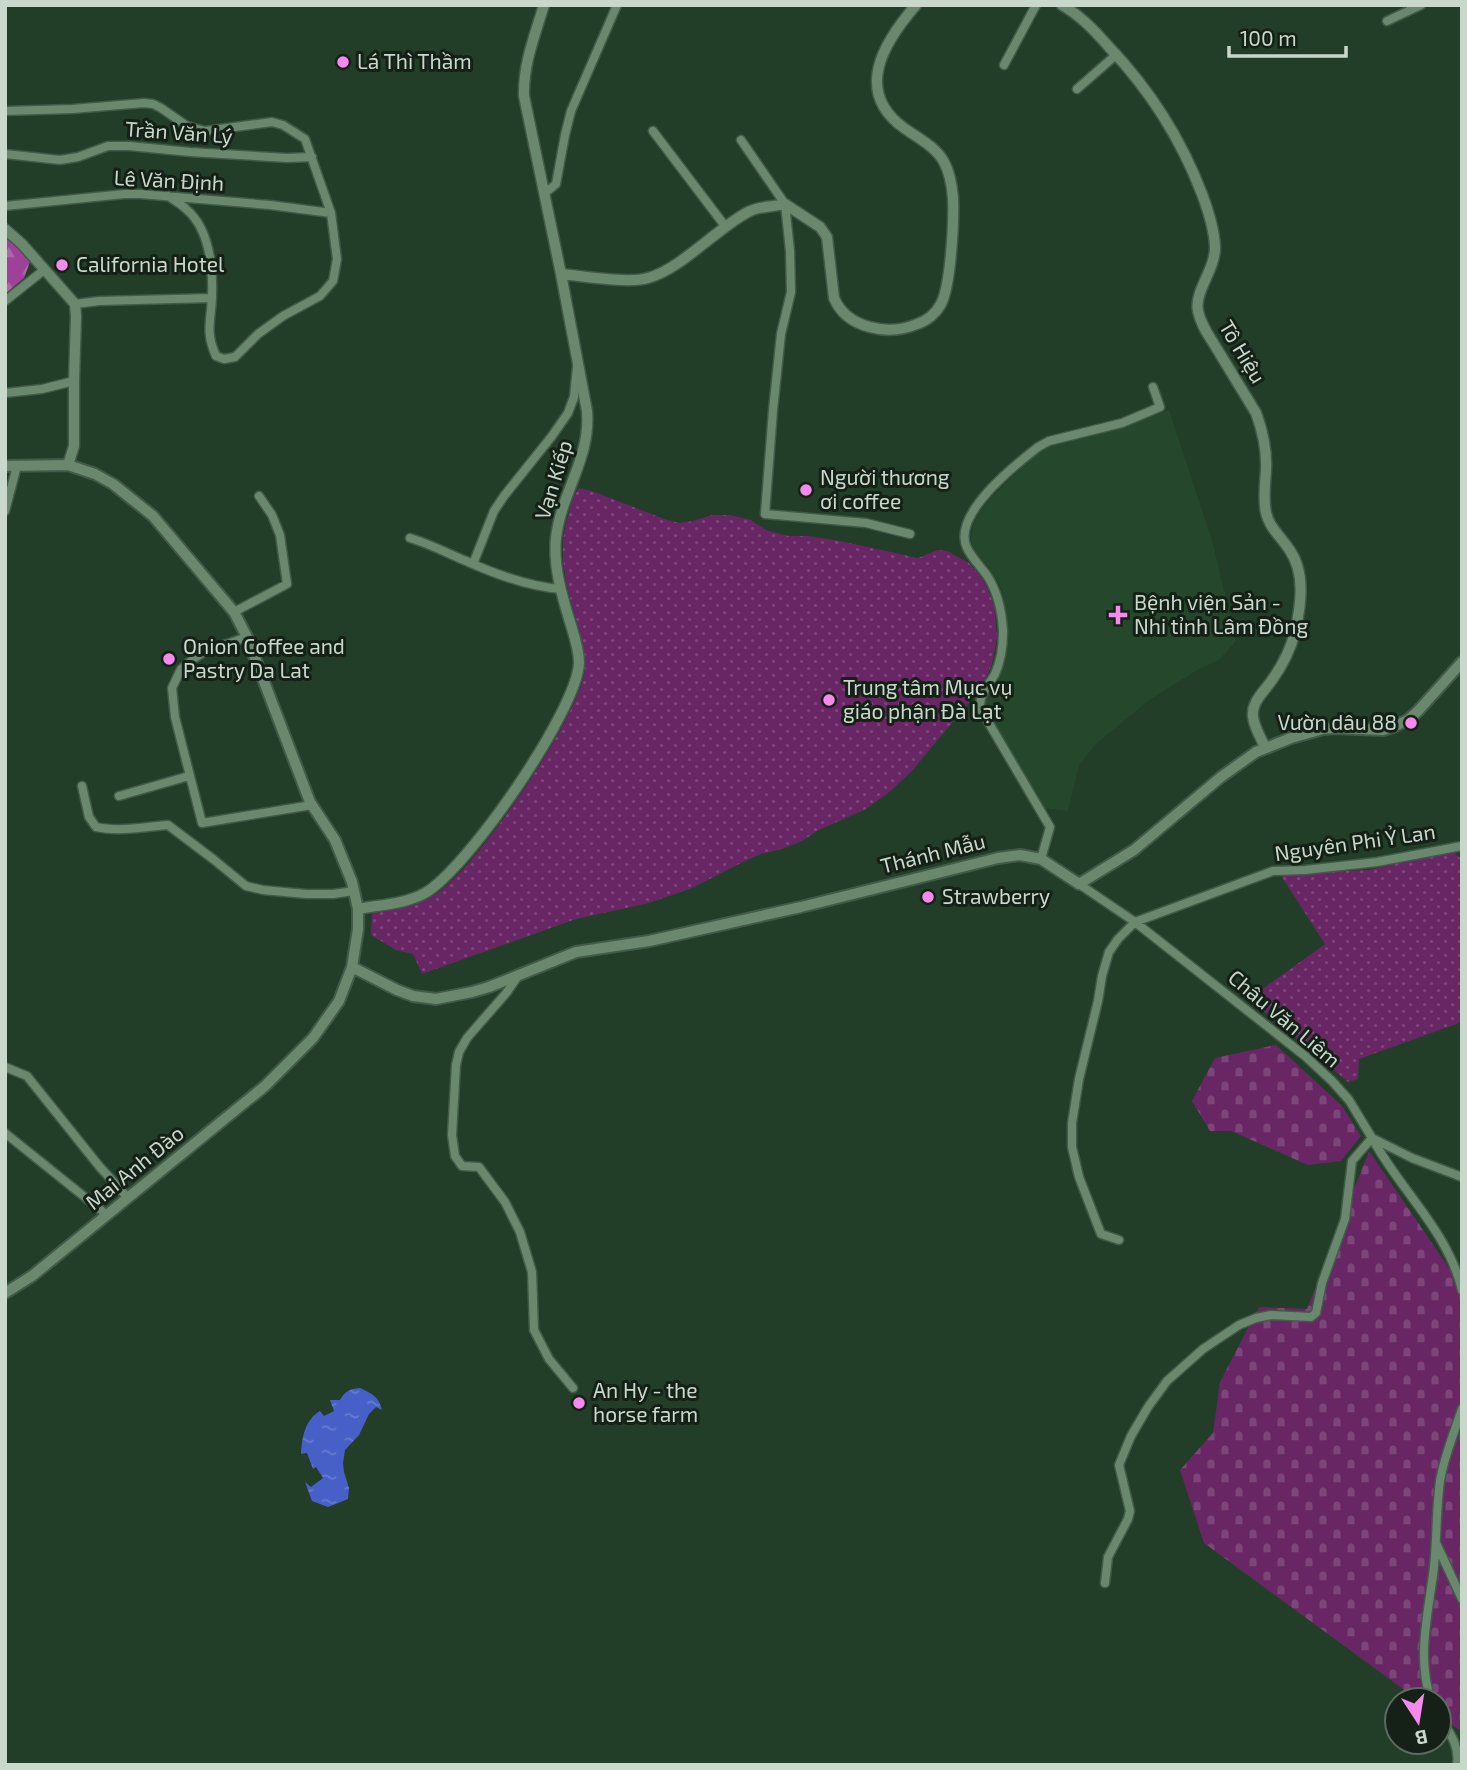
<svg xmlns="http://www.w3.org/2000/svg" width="1467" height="1770" viewBox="0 0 1467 1770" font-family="'Exo 2',sans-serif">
<defs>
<pattern id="grass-dots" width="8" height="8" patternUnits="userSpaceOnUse" patternTransform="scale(1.75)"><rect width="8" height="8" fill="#692665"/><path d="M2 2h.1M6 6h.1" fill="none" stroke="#7d457a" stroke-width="1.8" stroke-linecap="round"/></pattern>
<pattern id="forest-firs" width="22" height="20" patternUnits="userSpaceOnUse" patternTransform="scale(1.75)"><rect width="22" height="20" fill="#9e4199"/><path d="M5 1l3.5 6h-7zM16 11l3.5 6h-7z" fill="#ae65aa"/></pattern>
<pattern id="cemetery-stones" width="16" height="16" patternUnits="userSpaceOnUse" patternTransform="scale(1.75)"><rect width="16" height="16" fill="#692665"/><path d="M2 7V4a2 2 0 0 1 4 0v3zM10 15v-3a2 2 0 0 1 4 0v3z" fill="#7d457a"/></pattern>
<pattern id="water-ripples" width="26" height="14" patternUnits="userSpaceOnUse" patternTransform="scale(1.75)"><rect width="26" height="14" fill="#4760c8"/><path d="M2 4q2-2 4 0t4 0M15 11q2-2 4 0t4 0" fill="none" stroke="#687dd0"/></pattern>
</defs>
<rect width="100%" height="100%" fill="#223e28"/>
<path fill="#25482d" d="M1169 410 1213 544 1236 641 1219 660 1199 669 1149 700 1096 744 1079 765 1068 811 1045 808 985 707 986 698 1002 671 1006 656 1007 623 1003 594 999 583 987 565 974 550 971 541 974 523 980 512 992 497 1038 452 1050 445 1115 430Z"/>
<path fill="url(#grass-dots)" d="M579 488 592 491 667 520 680 523 693 521 712 515H730L751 520 766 530 788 536H808L840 541 918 558 938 550 947 551 969 563 981 577 986 585 994 605 996 625 997 638 992 664 986 678 976 694 911 772 888 793 866 809 819 830 802 841 782 849 761 854 745 861 692 888 649 903 576 919 422 974 413 954 396 950 371 935 372 912C393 909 415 907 433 896 474 873 581 715 585 669 586 653 581 637 577 622 566 586 556 549 569 513 571 504 573 495 579 488Z
M1454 852 1462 860V1022L1359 1059 1358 1079 1348 1082 1249 999 1325 944 1280 874 1369 870 1423 857Z"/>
<path fill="url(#forest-firs)" d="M5 234 28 257 30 262 24 278 5 294Z"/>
<path fill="url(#cemetery-stones)" d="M1276 1045 1342 1106 1361 1136 1341 1161 1308 1165 1231 1131H1210L1192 1101 1215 1058Z
M1369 1151 1462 1287V1732L1439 1716V1700H1418L1204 1543 1180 1470 1213 1433 1220 1382 1259 1307 1307 1309Z"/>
<path fill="url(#water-ripples)" d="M360 1388C373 1394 379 1397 382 1410L376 1407 369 1414 359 1435 345 1450 343 1463 344 1472 349 1488 348 1499 328 1507 312 1501 305 1482 311 1487 323 1478 316 1467 313 1469 307 1453 301 1454C302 1437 305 1420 320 1411L324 1416 334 1411 330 1400H340C345 1391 350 1389 360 1388Z"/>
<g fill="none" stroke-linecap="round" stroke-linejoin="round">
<defs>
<path id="minor" d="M1387 21 1421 5
M1004 65 1036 5
M1077 89 1117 54
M5 111 72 109 144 103 153 104 161 108 187 126 205 131 272 122 283 125 305 139 331 213 337 259 333 281 320 296 283 316 258 334 235 357 224 359 216 356C205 332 211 321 212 297 213 267 210 229 186 209 181 204 174 200 168 196
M653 131 725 226
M741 140 785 204 790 251 791 292 781 334 773 410 765 514 866 523 910 534
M5 154 60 160 78 157 108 146H129L190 152 287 158 312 157
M545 193 556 184 565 135 571 111 617 5
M5 206 125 194H140L270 205 331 213
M5 301 44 270
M75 304 99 301 212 298
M5 393 42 389 74 381
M5 511 17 466
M410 538C430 544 447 553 466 561 495 574 529 587 561 589
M473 564 494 511 504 496 552 436 568 413 574 397 577 367
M234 612 287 584 280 535 272 515 259 496
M247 637 204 652 196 657 181 669 172 688 175 717 202 823 312 805
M82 786 89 817 96 827C119 832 145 827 168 825L213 859 246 886 263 890 306 894H333L354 891
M119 796 189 776
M1041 859 1050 827 980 708C979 694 989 685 995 674 1001 661 1003 645 1003 631 1002 612 997 590 986 574 980 566 972 558 967 548 951 515 1015 465 1038 447L1049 441 1122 423 1160 407 1153 387
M1079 884 1135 922 1305 1056 1332 1081 1349 1100 1372 1138 1412 1158 1462 1177
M518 976 507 992 467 1038 459 1052 456 1065 452 1135 455 1156 462 1166 479 1167 505 1202 520 1232 532 1272 534 1330 549 1359 573 1388
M5 1067 27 1076 99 1166 128 1198
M5 1133 107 1215
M1119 1240 1101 1234 1079 1177 1072 1147V1123L1079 1079 1098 1001 1102 976 1109 952 1118 939 1135 922 1273 871 1305 870 1377 862 1462 846
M1437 1545 1462 1599
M1105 1583 1108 1557 1128 1519 1130 1511 1119 1465 1131 1436 1148 1407 1167 1381 1203 1349 1239 1325 1256 1318 1271 1315 1311 1317 1316 1313 1322 1283 1345 1219 1352 1161 1372 1138C1400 1190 1448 1231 1462 1290
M1431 1700C1416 1657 1429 1610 1434 1567 1437 1539 1436 1510 1440 1481 1444 1457 1454 1433 1462 1409
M1439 1716C1449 1732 1460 1745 1457 1765"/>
<path id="tertiary" d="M1062 5C1081 16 1095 31 1109 47 1150 90 1181 139 1202 194 1208 210 1214 229 1215 246 1216 269 1194 291 1198 311 1201 326 1210 337 1217 349 1230 370 1243 392 1256 413 1263 432 1267 450 1266 470 1265 485 1263 499 1266 513 1269 527 1281 537 1289 549 1306 573 1301 605 1295 632 1291 648 1282 666 1272 680 1264 692 1251 702 1253 717 1254 727 1261 738 1265 747
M5 229 22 244 75 304 76 316 74 381V446L68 465
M561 274C583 276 629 284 648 278 681 269 716 229 748 212 759 206 773 207 785 204L820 227 827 237 834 298C847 329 889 336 917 324 927 321 936 313 941 304 951 285 954 220 953 198 952 186 950 173 944 162 936 147 918 138 904 128 853 91 884 42 916 5
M358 909C379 905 406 904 425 893 467 869 577 711 579 663 579 649 574 635 570 622 562 596 553 566 556 538 561 493 591 458 587 411L561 274 524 96C523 64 535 35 544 5"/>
<path id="secondary" d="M5 466 68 465 95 474 113 484 153 516 234 612 247 637 310 802 335 840 352 882 358 909V929L352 967 339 1001 313 1038 265 1086 32 1276 5 1293
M352 967 397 990 413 996 436 999 472 992 489 987 576 952 649 941 801 907 998 858 1020 855 1041 859 1079 884 1134 850 1221 777 1256 752 1291 738 1323 729 1335 728 1383 730 1393 727 1408 720 1418 711 1462 662"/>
</defs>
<use href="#minor" stroke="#425a48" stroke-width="11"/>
<use href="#tertiary" stroke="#425a48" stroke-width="13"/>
<use href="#secondary" stroke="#425a48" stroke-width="14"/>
<use href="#minor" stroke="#69886e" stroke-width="8"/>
<use href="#tertiary" stroke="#69886e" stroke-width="10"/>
<use href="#secondary" stroke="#69886e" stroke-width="10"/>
</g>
<g fill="#f589ee" stroke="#152117" stroke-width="2.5">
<circle cx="343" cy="62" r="7"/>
<circle cx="62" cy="265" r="7"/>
<circle cx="806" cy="490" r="7"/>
<path d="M1114.5 604.5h7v7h7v7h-7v7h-7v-7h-7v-7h7z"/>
<circle cx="169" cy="659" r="7"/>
<circle cx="829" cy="700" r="7"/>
<circle cx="1411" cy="723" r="7"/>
<circle cx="928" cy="897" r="7"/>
<circle cx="579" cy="1403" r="7"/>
</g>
<g text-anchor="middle" stroke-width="6" stroke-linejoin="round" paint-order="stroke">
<g font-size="21" fill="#c8d8ca" stroke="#152117" text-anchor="start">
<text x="357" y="69">Lá Thì Thầm</text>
<text x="76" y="272">California Hotel</text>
<text x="820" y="485">Người thương<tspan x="820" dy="24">ơi coffee</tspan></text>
<text x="1134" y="610">Bệnh viện Sản -<tspan x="1134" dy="24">Nhi tỉnh Lâm Đồng</tspan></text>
<text x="183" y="654">Onion Coffee and<tspan x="183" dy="24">Pastry Da Lat</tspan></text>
<text x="843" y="695">Trung tâm Mục vụ<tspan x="843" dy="24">giáo phận Đà Lạt</tspan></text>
<text x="1397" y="730" text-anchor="end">Vườn dâu 88</text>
<text x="942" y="904">Strawberry</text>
<text x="593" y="1398">An Hy - the<tspan x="593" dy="24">horse farm</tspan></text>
</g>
<g font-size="21" fill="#c8d8ca" stroke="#152117">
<text transform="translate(179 133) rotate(4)" y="7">Trần Văn Lý</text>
<text transform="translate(169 181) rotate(3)" y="7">Lê Văn Định</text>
<text transform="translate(1242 352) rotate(59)" y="7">Tô Hiệu</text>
<text transform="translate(554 480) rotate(-73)" y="7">Vạn Kiếp</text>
<text transform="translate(1355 843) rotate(-8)" y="7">Nguyên Phi Ỷ Lan</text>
<text transform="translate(933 854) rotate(-14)" y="7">Thánh Mẫu</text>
<text transform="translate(1284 1019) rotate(40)" y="7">Châu Văn Liêm</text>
<text transform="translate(135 1168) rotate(-39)" y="7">Mai Anh Đào</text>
</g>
</g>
<rect width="1467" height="1770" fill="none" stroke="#c8d8ca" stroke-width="14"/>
<g transform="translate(1418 1721) rotate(168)"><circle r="33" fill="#152117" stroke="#5d6a5f" stroke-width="2"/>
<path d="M0-5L12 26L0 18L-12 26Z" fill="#f589ee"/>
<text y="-10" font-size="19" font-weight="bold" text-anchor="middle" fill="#c8d8ca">B</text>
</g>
<path d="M1229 46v10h117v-10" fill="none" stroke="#c8d8ca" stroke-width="3.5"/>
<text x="1240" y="46" font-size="21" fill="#c8d8ca" stroke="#152117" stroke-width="5" paint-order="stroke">100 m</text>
</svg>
